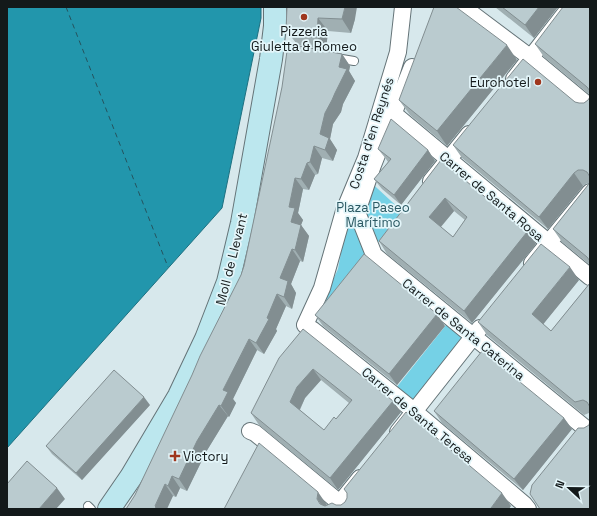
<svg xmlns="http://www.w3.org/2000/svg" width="597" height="516" viewBox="0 0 597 516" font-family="'Space Grotesk',sans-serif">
<rect width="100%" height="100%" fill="#d7e8ec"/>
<path fill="#75d1e6" d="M365 177 403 212 316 317 338 269 346 226Z
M450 320 464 336 411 409 396 388Z"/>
<path fill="#2296ac" stroke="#1e7080" d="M7 7H261V18L222 208 7 448Z"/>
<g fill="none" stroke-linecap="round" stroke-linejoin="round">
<path stroke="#25535e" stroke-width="1" stroke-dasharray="5 4" stroke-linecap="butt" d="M66 7 168 267"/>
<defs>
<path id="lane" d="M336 58 354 61
M88 506 91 509"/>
<path id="street" d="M463 7 531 58 590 107
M412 67 373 165 357 212 374 255 590 432
M514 79 570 7
M394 114 590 277
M431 181 469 134
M532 263 590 192
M305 325 322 288 344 211 366 158 398 52 403 7
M305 325 313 330 414 411 524 504 528 509
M250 431 255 433 347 509
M398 432 480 328
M335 509 360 478"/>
<path id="secondary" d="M109 509 131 477 179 396 206 339 228 282 242 223 271 59 275 26V7"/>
</defs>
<use href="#lane" stroke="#647377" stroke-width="10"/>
<use href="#street" stroke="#647377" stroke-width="18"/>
<use href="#secondary" stroke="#647377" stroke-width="24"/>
<use href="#lane" stroke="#fff" stroke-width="8"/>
<use href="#street" stroke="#fff" stroke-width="16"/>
<use href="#secondary" stroke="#bce7ee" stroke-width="22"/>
</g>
<path fill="#a0afb2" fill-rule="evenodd" d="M287 7 355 19 351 33 328 31 326 50 298 45 297 43H296L286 30Z
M495 7H558L534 38Z
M590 7V95L544 57 535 44Z
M342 54 350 66 349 71 355 81 343 104 341 112 333 124 330 139 337 150 333 161 322 158 318 174 315 175 309 190 303 189 298 213 303 220 301 225 309 236 303 262 300 261 291 284 296 293 292 309 286 306 276 329 277 331 264 354 257 350 233 399 236 403 229 417 228 416 206 452 187 491 180 488 176 497 173 496 128 506 135 495 241 275Z
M517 60 447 146 410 115 399 100Z
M590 97V265L562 242 553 229 588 185 589 183H587L583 186 548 229 462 158 453 145 575 102 579 103H584L588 100Z
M378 149 428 150 435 161 401 205 382 189 374 179 388 162 386 159Z
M441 160 527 232 536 244 472 323 387 254 379 241ZM454 211 465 220 453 237 441 227Z
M579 280 543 324 551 331 590 283V419L589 413 584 415 487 335 478 322Z
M315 315 445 326 397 385 323 326Z
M303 329 401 412 338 490 259 425 251 413ZM321 380 349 403 336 419 324 430 300 410 305 398Z
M150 405 82 480 52 454 46 446Z
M434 411 564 418 572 429 523 490 442 423Z"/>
<path fill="#828e91" d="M345 7H357L355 19 351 33 342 19Z
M539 7H558L534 38 525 25Z
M318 18 328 31 326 50 317 37Z
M507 45 517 60 447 146 437 131Z
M342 54 350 66 349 71 355 81 343 104 341 112 333 124 330 139 337 150 333 161 325 150 320 134 325 113 339 67Z
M314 146 322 158 318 174 310 162Z
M428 150 435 161 401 205 394 195Z
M307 163 315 175 309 190 301 179Z
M574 173 583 186 548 229 539 217Z
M295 178 303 189 298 213 303 220 301 225 309 236 303 262 295 250 289 207Z
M445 198 454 211 438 230 429 217Z
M527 232 536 244 472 323 464 311Z
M292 249 300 261 291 284 296 293 292 309 284 297 280 278Z
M570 267 579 280 541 327 532 314Z
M277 294 286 306 276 329 277 331 264 354 256 343Z
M437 314 445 326 397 385 389 374Z
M249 339 257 350 233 399 236 403 229 417 221 406 223 390Z
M313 369 321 380 305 398 298 413 290 402 297 387Z
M144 397 150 405 82 480 76 473Z
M393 401 401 412 338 490 330 478Z
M219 405 228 416 206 452 187 491 179 479 197 441Z
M564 418 572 429 523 490 514 479Z
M172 476 180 488 176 497 168 486Z
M165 484 173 496 167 509H155V506Z
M57 488 65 499 56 509H39Z
M318 492 327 505 324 509 317 499Z
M502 493 511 506 509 509 491 508Z"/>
<path fill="#bacbcf" stroke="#828e91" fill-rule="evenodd" d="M287 7H345L342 19 318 18 317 37 289 31V30H286Z
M434 7H456L507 45 437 131 399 100Z
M502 7H539L525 25Z
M563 7H590V91L587 87 535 44Z
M288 44 342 54 339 67 347 69 335 93 332 100 325 113 320 134 329 138 325 150 314 146 310 162 307 163 301 179 295 178 289 207 295 208 291 222 301 225 295 250 292 249 280 278 288 281 284 297 277 294 267 318 269 319 256 343 249 339 223 390 228 392 221 406 219 405 197 441 179 479 172 476 168 486 165 484 155 506 156 507 155 509H126L135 495 192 375 200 356 241 275 244 266 282 87Z
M523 59 575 102 579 103H584L588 100 590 97V177L587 172 583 170H578L574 173 539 217 453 145Z
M391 119 428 150 394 195 374 179 391 159 378 149Z
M441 160 527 232 464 311 379 241ZM445 198 467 217 453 237 429 217Z
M590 182V261L587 257 553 229 588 185Z
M541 244 570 267 532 314 551 331 590 283V407L587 402 583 400 575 402 478 322Z
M364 254 437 314 389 374 315 315Z
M303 329 393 401 330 478 251 413 279 358ZM313 369 352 400 336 419 334 417 324 430 290 402 297 387Z
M482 351 564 418 514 479 434 411Z
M114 370 144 397 76 473 46 446Z
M406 412 502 493 491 508 512 509H224L259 443 318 492 317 499 320 504 325 506 332 503 336 505H341L345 502 347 498V493L344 489Z
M590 421V509H540L530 494 532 485 578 428H584L589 425Z
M27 461 57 488 39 509H7V484Z"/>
<g fill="#9f361d" stroke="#e4f6fa" stroke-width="1.5">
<circle cx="304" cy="17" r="4"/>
<circle cx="538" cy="82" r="4"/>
<path d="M173 450h4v4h4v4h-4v4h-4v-4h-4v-4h4z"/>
</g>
<g text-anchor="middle" stroke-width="3.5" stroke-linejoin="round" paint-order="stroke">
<g font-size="13" fill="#13191a" stroke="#e4f6fa">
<text x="304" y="36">Pizzeria<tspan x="304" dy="15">Giuletta &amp; Romeo</tspan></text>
<text x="530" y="87" text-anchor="end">Eurohotel</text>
<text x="183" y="461" text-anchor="start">Victory</text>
</g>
<g font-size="13" fill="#13191a" stroke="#e4f6fa">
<text transform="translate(371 133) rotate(-72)" y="5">Costa d'en Reynés</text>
<text transform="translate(492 196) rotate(40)" y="5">Carrer de Santa Rosa</text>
<text transform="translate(231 259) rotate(-76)" y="5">Moll de Llevant</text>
<text transform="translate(464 329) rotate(39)" y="5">Carrer de Santa Caterina</text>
<text transform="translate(418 415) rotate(40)" y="5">Carrer de Santa Teresa</text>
</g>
<g font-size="13" fill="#2b5963" stroke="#e4f6fa">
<text x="373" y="212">Plaza Paseo<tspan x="373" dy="15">Marítimo</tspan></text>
</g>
</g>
<rect width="597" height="516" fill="none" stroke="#13191a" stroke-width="16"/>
<g transform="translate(569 488) rotate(292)" stroke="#e4f6fa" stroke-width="3" paint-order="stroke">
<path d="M0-3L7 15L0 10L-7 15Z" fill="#13191a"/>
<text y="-6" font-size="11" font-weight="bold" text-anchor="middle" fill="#13191a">N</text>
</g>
</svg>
